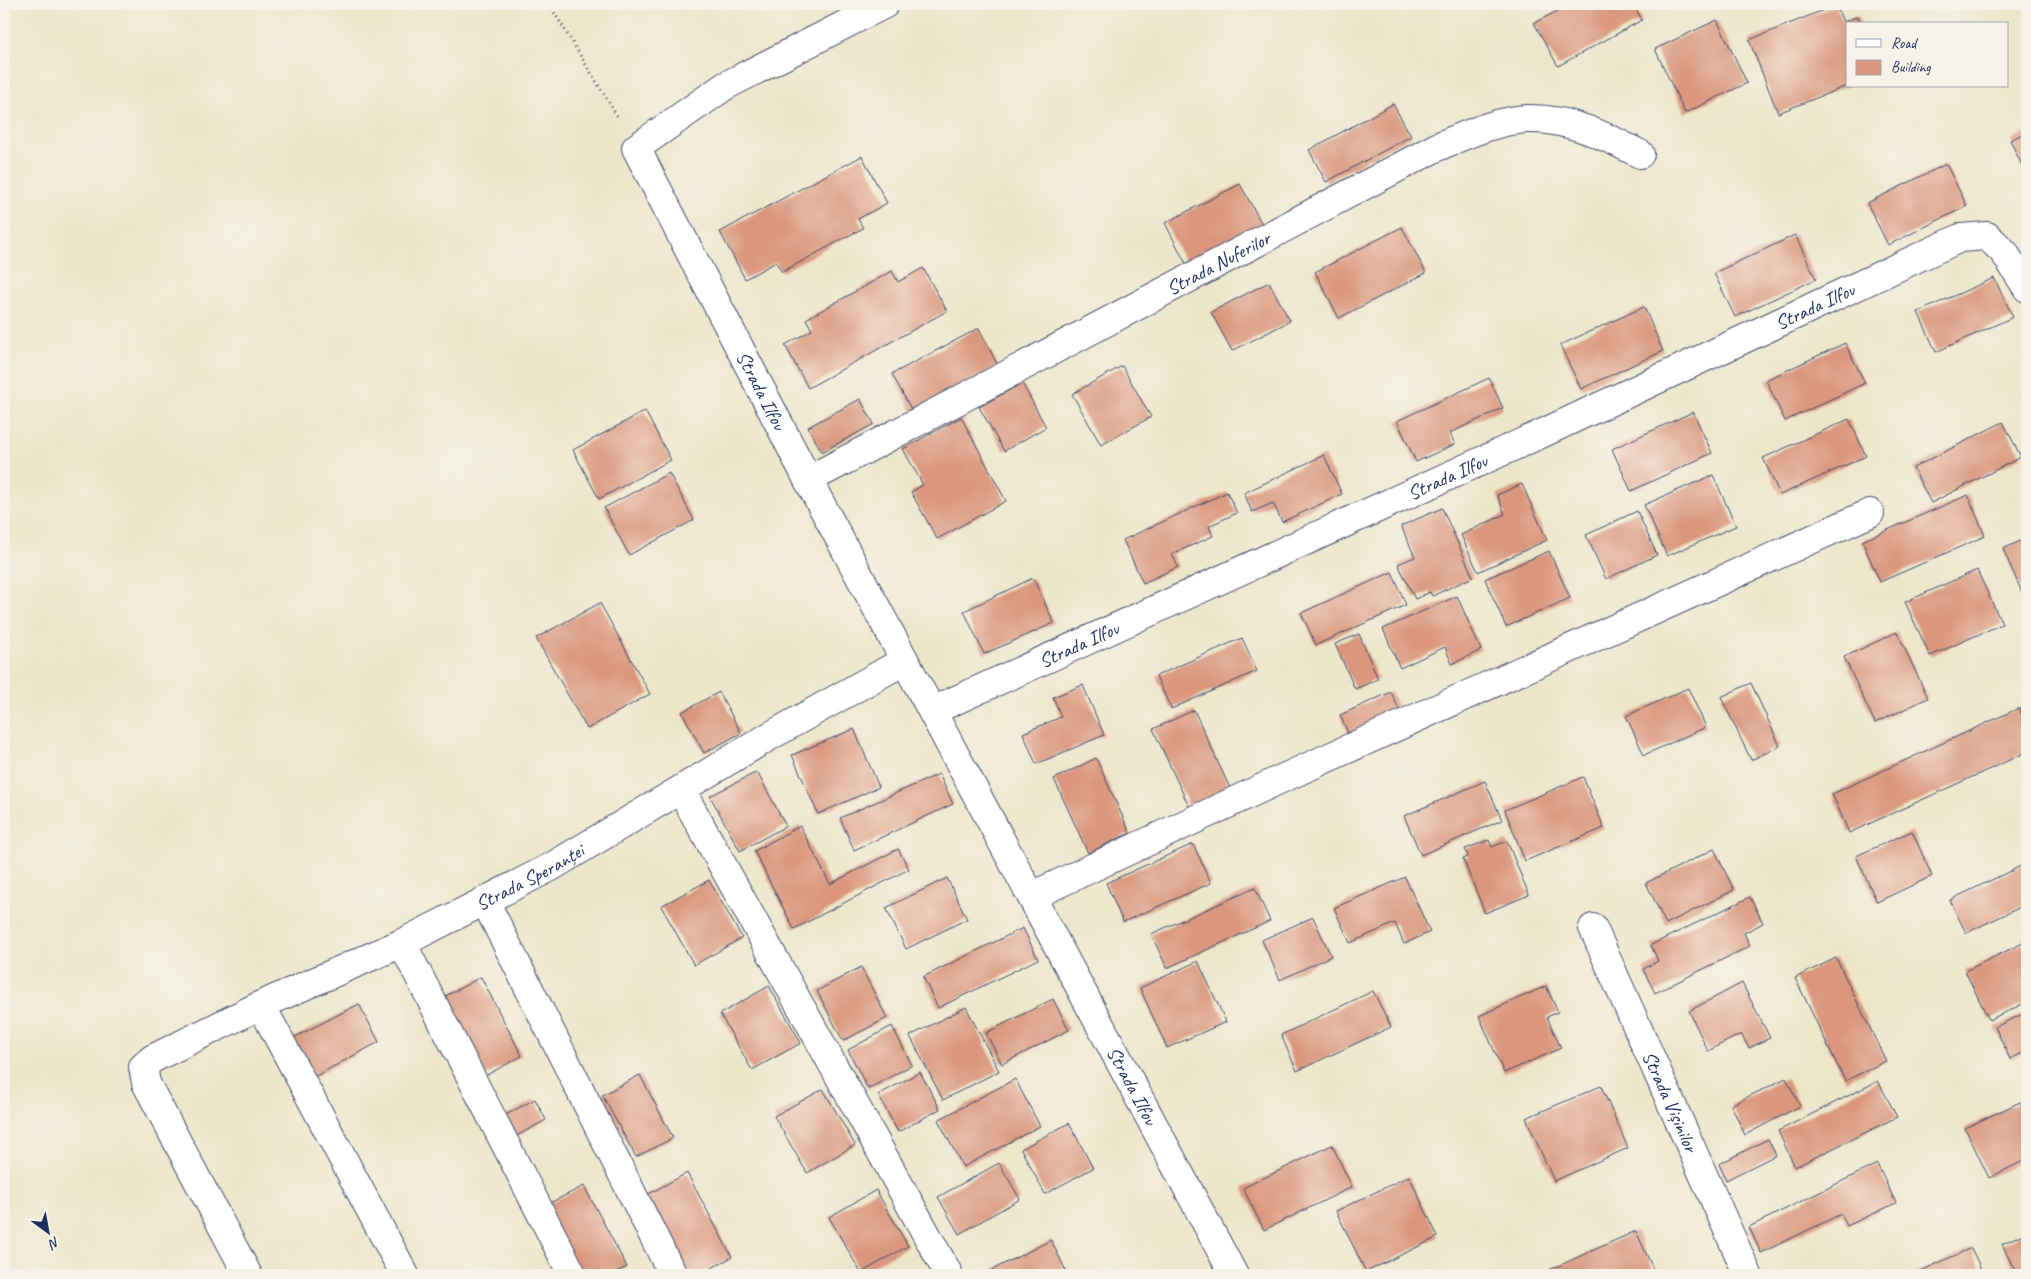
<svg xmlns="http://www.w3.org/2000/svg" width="2031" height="1279" viewBox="0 0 2031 1279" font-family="Caveat,sans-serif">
<rect width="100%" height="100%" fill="#f7f3e8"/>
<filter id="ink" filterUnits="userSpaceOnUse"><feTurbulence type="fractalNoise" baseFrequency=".02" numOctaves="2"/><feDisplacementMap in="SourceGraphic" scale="10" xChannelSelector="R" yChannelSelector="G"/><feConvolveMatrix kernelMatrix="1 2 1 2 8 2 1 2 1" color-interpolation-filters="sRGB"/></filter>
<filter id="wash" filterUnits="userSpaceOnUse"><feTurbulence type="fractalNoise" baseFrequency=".0096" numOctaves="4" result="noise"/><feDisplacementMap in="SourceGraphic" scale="20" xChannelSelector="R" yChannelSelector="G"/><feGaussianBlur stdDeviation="1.12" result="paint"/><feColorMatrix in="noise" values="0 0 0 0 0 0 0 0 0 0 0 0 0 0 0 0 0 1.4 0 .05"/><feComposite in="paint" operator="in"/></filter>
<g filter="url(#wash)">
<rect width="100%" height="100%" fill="#ede6ca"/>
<g id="blocks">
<path fill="#da977e" d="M1571 4H1633L1642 20 1558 66 1534 23Z
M1836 5 1843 22 1858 16 1861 24H1847V86L1778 113 1749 40Z
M1717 20 1747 83 1685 113 1655 49Z
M1393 104 1411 136 1326 182 1309 150Z
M2027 132V176L2010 140Z
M862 156 887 203 858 219 863 228 782 272 776 262 745 279 720 232Z
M1946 164 1967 206 1888 245 1867 203Z
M1240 184 1262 224 1186 264 1165 223Z
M1402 227 1426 273 1339 318 1315 272Z
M1795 235 1816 279 1735 317 1714 273Z
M923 268 947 311 808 388 785 345 812 330 806 319 892 271 898 282Z
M1994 278 2013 317 1936 352 1918 312Z
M1269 282 1290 321 1232 351 1211 312Z
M1644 307 1663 351 1581 389 1560 345Z
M979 328 998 366 912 411 892 374Z
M1845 343 1865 383 1785 421 1766 380Z
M1122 366 1151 417 1101 445 1072 394Z
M1489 378 1503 408 1450 433 1455 444 1416 462 1397 421Z
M1022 383 1046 427 1004 451 979 407Z
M860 399 874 424 822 452 808 427Z
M645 411 671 460 599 499 573 450Z
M1693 412 1712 453 1631 491 1612 449Z
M961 417 1006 501 937 539 911 492 923 485 903 449Z
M1849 419 1866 456 1780 495 1763 458Z
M2003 422 2021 457 1931 503 1913 468Z
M1324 455 1342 494 1282 522 1273 503 1252 512 1244 493Z
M669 473 694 520 629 555 604 508Z
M1713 475 1736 526 1667 556 1644 505Z
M1522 484 1547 540 1478 572 1461 535 1505 514 1497 495Z
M1227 492 1237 513 1209 526 1213 536 1172 554 1178 567 1143 583 1123 540Z
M1968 495 1985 536 1880 582 1862 541Z
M1442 508 1473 577 1432 596 1430 592 1415 599 1398 564 1415 557 1401 526Z
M1637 511 1657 555 1606 579 1586 535Z
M2027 538V604L2003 549Z
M1549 551 1570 598 1506 627 1485 579Z
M1977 570 2002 624 1930 656 1905 602Z
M1392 572 1406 605 1316 645 1301 613Z
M1033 578 1054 623 984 654 964 611Z
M1457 596 1481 650 1452 664 1445 647 1400 668 1383 629Z
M600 603 650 694 587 729 536 638Z
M1897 632 1928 698 1875 723 1844 657Z
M1359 634 1378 679 1355 689 1335 644Z
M1242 638 1257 671 1171 709 1156 676Z
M1751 683 1780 746 1751 760 1721 697Z
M1083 685 1104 735 1036 764 1023 733 1061 717 1053 697Z
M1688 688 1706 727 1644 755 1626 716Z
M719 692 741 733 704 753 682 712Z
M1391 692 1403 718 1352 742 1340 715Z
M2019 708 2027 727V752L1849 833 1832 794Z
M1194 710 1233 795 1192 813 1153 729Z
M854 729 879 787 818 814 792 755Z
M1096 758 1130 833 1088 853 1054 779Z
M757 772 786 826 740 851 710 796Z
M939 774 953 804 854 850 840 818Z
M1583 777 1604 828 1525 861 1505 810Z
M1485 781 1502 820 1421 855 1404 816Z
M800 826 830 884 898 849 909 869 794 929 754 851Z
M1912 831 1932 876 1877 902 1856 856Z
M1489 840 1492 847 1507 841 1529 895 1485 913 1463 859 1468 857 1465 849Z
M1193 844 1211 883 1123 922 1106 883Z
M1714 849 1734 890 1666 924 1646 883Z
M2027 863V904L1966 933 1950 900Z
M1405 877 1430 932 1404 944 1395 923 1350 943 1334 908Z
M947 878 967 919 906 949 886 908Z
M709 880 742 938 694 965 661 906Z
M1255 888 1270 921 1167 968 1151 934Z
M1750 897 1763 923 1744 933 1750 946 1655 993 1643 969 1658 961 1651 945Z
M1313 917 1331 956 1280 980 1262 940Z
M1023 928 1038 959 938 1008 923 977Z
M2027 941V1002L1989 1020 1965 971Z
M1836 958 1886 1061 1845 1081 1795 978Z
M1198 961 1226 1022 1167 1048 1140 988Z
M861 967 887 1018 843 1041 817 991Z
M481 977 522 1056 481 1078 440 999Z
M1742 983 1770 1038 1749 1048 1741 1034 1708 1051 1689 1011Z
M769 986 801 1043 752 1070 720 1014Z
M1546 986 1558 1012 1547 1017 1561 1048 1504 1073 1479 1016Z
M1373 991 1391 1027 1297 1071 1281 1035Z
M1053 999 1069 1030 1002 1064 986 1033Z
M359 1004 379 1042 314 1077 293 1038Z
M966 1007 999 1071 943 1100 910 1036Z
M2027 1012V1051L2010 1059 1995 1027Z
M892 1026 912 1065 868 1089 848 1050Z
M920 1072 940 1109 898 1132 878 1095Z
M640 1075 673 1138 636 1157 602 1095Z
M1786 1078 1800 1106 1745 1135 1731 1105Z
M1015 1079 1040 1126 963 1167 938 1120Z
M1878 1081 1897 1117 1795 1167 1778 1131Z
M1601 1086 1628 1148 1554 1181 1526 1118Z
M823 1089 855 1145 807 1173 774 1116Z
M535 1099 546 1120 513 1138 502 1117Z
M2020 1102 2027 1118V1159L1989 1178 1965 1128Z
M1069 1123 1093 1168 1045 1194 1021 1149Z
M1768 1139 1776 1155 1726 1180 1719 1164Z
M1332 1145 1352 1187 1264 1230 1243 1188Z
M999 1163 1020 1199 959 1234 938 1197Z
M1877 1164 1896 1203 1847 1226 1841 1214 1761 1253 1749 1227Z
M687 1173 732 1257 699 1275H684L643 1197Z
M1409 1176 1438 1237 1366 1272 1336 1211Z
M584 1186 627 1267 610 1275H581L544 1206Z
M876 1190 908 1246 861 1273 829 1217Z
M1636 1231 1654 1271 1644 1275H1538Z
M2027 1232V1275H2017L2002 1244Z
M1051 1240 1068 1275H985L984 1274Z
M1971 1248 1983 1273 1979 1275H1912Z"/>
</g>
</g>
<g filter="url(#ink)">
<use href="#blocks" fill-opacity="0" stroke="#3a4a6e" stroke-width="1"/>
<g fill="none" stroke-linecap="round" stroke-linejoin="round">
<defs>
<g id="minor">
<path id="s1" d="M885 4 725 86 636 148 808 480 1234 1275"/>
<path id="s2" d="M808 480 1437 147C1466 135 1497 120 1528 119 1569 118 1605 136 1640 154"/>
<path id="s3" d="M932 711 1543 433 1960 238 1987 236 2004 252 2027 288"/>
<path d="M681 790 949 1275"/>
<path d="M1032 896 1279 780 1870 513"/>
<path d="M485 901 673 1275"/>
<path id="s4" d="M1593 928 1748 1275"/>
<path d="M402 943 572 1274"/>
<path d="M261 1005 405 1275"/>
<path id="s5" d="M248 1275 146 1083 143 1067 152 1059 261 1005 402 943 551 867 770 736 904 661"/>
</g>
</defs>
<use href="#minor" stroke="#3a4a6e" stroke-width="30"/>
<path stroke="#3a4a6e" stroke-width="3" stroke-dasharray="1 4" stroke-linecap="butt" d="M549 4 619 119"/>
<use href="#minor" stroke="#fff" stroke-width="28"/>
</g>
</g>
<g text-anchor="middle" stroke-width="4" stroke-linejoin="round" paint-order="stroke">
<g font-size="20" fill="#1b2f5e" stroke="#f7f3e8">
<text dy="7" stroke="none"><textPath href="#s2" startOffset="464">Strada Nuferilor</textPath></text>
<text dy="7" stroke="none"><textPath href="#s3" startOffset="971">Strada Ilfov</textPath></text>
<text dy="7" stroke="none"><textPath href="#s1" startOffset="561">Strada Ilfov</textPath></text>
<text dy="7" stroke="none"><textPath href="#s3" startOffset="566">Strada Ilfov</textPath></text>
<text dy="7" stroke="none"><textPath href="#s3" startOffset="161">Strada Ilfov</textPath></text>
<text dy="7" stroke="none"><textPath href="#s5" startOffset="665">Strada Speranței</textPath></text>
<text dy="7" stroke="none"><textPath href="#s1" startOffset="1349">Strada Ilfov</textPath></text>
<text dy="7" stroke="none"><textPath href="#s4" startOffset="190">Strada Vișinilor</textPath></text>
</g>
</g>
<rect width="2031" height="1279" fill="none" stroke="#f7f3e8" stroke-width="20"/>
<rect x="1846" y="22" width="162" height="65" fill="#f7f3e8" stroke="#9fa5b1"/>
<rect x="1856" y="39" width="25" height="8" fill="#ffffff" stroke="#9fa5b1"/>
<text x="1891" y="48" font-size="15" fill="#1b2f5e">Road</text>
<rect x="1856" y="60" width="25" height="15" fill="#da977e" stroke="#9fa5b1"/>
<text x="1891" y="72" font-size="15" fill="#1b2f5e">Building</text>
<g transform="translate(48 1232) rotate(148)" stroke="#f7f3e8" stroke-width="4" paint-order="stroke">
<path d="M0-4L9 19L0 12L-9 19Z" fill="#1b2f5e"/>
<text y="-8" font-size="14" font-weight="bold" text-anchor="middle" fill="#1b2f5e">N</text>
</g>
</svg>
